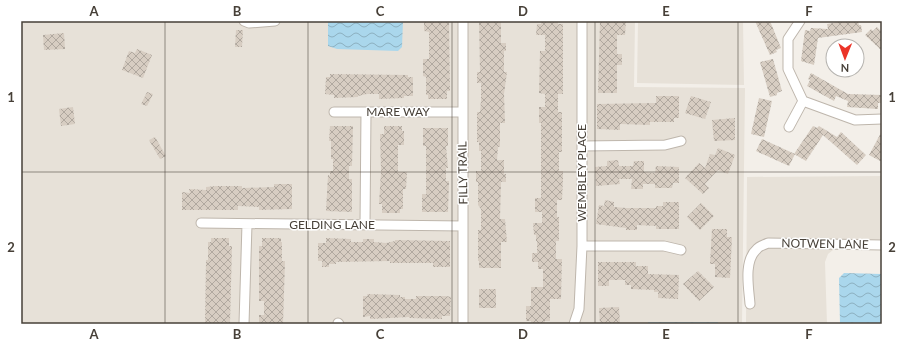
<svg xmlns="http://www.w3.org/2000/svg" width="903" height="345" viewBox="0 0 903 345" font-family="Lato,sans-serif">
<defs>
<pattern id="water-waves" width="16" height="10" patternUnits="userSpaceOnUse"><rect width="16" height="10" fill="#aad7ec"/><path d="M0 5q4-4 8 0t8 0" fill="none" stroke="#8cb0c0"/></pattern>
<pattern id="building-cross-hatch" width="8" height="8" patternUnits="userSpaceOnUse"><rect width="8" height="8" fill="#d7cdc2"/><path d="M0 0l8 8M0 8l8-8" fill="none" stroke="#b0a89f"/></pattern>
</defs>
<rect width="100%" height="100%" fill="#f3efe9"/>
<path fill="#e7e1d8" d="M21 21H635L634 87 745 88 742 324H21Z
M638 21H743L744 85 637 83Z
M882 176V250H833L828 254 825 262 827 324H746L747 177Z"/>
<path fill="url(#water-waves)" d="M328 21H403L402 47 398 51 337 49 328 46Z
M844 273 882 274V324H840L839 278Z
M648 322H718V324H648Z"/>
<path fill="url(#building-cross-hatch)" d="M424 21H449L450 91H447V99H428V95H426V77L423 76V59H429V32L424 31Z
M479 21H501V43H506V51H504V72H507L504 94 505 123H500V147H498L497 160H504V174H506V182H501L500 219H505L507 242H501V268H479V261H478V230H481V209L478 205V182H476V171H481V151H479V142H477V112H480L481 100V83H477V72H480Z
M541 21H558V24H563V94H558V112H562V152H559V171H563V179L562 200H557V217H559V241H556V259H562L561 299H550V321H545L544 324H531V321H526V306H531V287H543V269H538V262H532V253H537V241H536V235H534L533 223H542V212H535V198H541V123H539V107H545V94L539 93 540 51H545V35H536L537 24H541Z
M600 21H626L625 35H617V54H622V65H617V93H598Z
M755 21H770L781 48 776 50 777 52 770 55Z
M845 21H858L859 25H861L862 32 818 38 814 65 801 61 805 30 810 31 811 28 828 29 827 24Z
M877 27 882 32V51L865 35 871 29 873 31Z
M236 30H243L242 47H235Z
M64 33 65 49 44 50 43 35Z
M137 49 152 55 143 78 122 70 129 51 135 53Z
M773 59 782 91 777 93V95L770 97 760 62Z
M811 73 848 94 882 95 881 103H878V109L847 107 848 101 836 96 834 101 807 86 810 80 808 79Z
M330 74 408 75V77H413V96H404V98L379 99V94H367L358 96V97L334 98V95L325 94 326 77H330Z
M147 92 153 94 147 106 141 104Z
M656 96H679V118H674V122H650V125L620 124V130L597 129V104L656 103Z
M691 96 711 102 705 119 685 113Z
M759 98 772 101 764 137 751 134Z
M73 107 75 124 61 126 59 109Z
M735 118V140L714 141 712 120Z
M330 126H353L352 166H349V179H352V212L326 211 328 175 330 176V171H333V159H331V141H329Z
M384 126H402V131H404V145H398V172H407L406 189H403V209H400V213H382V204H379L381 171 380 134H384Z
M813 126 817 128 819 126 837 137 841 132 866 155 857 165 823 135 806 161 794 154Z
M423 128H448V146H446L448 168H446V181H449L448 212H422V194H426V146H423Z
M882 131V162L869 155Z
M155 137 166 156 160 159 149 140Z
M762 139 795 154 789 166 756 151Z
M718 148 735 155 728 174 718 170 705 184 709 188 703 194 685 178 699 163 705 168 710 154 715 155Z
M618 160 619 166H633L634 161H644V172L655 173 656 166 679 167V183H673L672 188H655V184H643V189H631L632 179H619L620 184 596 186 595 167 607 166V161Z
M274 184H292V209L259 210V207L238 206V210H182V192L190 193 189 189 206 190V187L216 186H242V188L274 187Z
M605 200 614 202V207L626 208H656V206H663V202H679V229H656V226L637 225V230H626V228L596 224 599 205 604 206Z
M701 203 714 216 700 230 687 217Z
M712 229H727V237H732L730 278 715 277V264H710Z
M211 238H229V246H232L230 324H205L206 260H208V242H211Z
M262 238H281V242H282V261H285L283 324H259V315H264V301H259V246H262Z
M326 238 351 239V242H363V239H374V242L386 243 395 241V240L450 241V267H433V263H390V261L336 262V264H329V267H322V261H318V243H326Z
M598 262H636V266H648V274L679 275 678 299 658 298V292H654V290L631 289V285H625V280H609V286H598Z
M698 271 714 287 699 301 683 284Z
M479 289H496V308H479Z
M367 294 400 295V297H405V299H416V296H446L451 297 450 316H442V319L409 318V317L370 319V316L363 317V296H368Z
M619 307 620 324H600L599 308Z"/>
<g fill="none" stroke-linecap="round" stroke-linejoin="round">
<defs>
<path id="minor" d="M244 21 249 23 275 21
M800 21 788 39V69L803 101 855 120 882 119
M334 112H463
M789 127 803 101
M582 146 665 145 681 141
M201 223 463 226
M365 225 366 112
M582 246H664L681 250
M750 304C749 289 743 261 757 249 759 246 764 245 768 243L882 245
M338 323 339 324
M244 324 247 224
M463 324V21
M574 324 579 309 582 246V21"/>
</defs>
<use href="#minor" stroke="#beb6ac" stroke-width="11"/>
<use href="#minor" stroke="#fff" stroke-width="9"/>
</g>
<path fill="none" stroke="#474038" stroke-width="1" stroke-opacity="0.55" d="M165 21V324M308 21V324M452 21V324M595 21V324M738 21V324M21 172H882"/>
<g text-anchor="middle" stroke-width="3" stroke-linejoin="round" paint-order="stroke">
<g font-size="12" fill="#474038" stroke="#fff">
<text x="398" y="116">MARE WAY</text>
<text transform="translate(463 173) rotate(-91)" y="4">FILLY TRAIL</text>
<text transform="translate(582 173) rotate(-90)" y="4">WEMBLEY PLACE</text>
<text x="332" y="229">GELDING LANE</text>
<text transform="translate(825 244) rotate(1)" y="4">NOTWEN LANE</text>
</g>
</g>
<rect width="903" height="345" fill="none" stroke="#ffffff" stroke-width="44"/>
<g transform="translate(845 58) rotate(181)"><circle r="19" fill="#ffffff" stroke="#b5b3af"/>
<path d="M0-3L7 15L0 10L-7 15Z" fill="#eb3428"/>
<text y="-6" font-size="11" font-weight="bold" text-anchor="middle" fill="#474038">N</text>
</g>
<rect x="22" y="22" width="859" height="301" fill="none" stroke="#474038" stroke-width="1.5"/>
<g font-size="13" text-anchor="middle" font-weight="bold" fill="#474038">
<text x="94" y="16">A</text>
<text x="237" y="16">B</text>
<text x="380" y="16">C</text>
<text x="523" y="16">D</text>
<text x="666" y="16">E</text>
<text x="809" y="16">F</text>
<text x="11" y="102">1</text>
<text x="892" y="102">1</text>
<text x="11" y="252">2</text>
<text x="892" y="252">2</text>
<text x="94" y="339">A</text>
<text x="237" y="339">B</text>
<text x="380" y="339">C</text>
<text x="523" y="339">D</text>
<text x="666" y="339">E</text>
<text x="809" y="339">F</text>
</g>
</svg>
